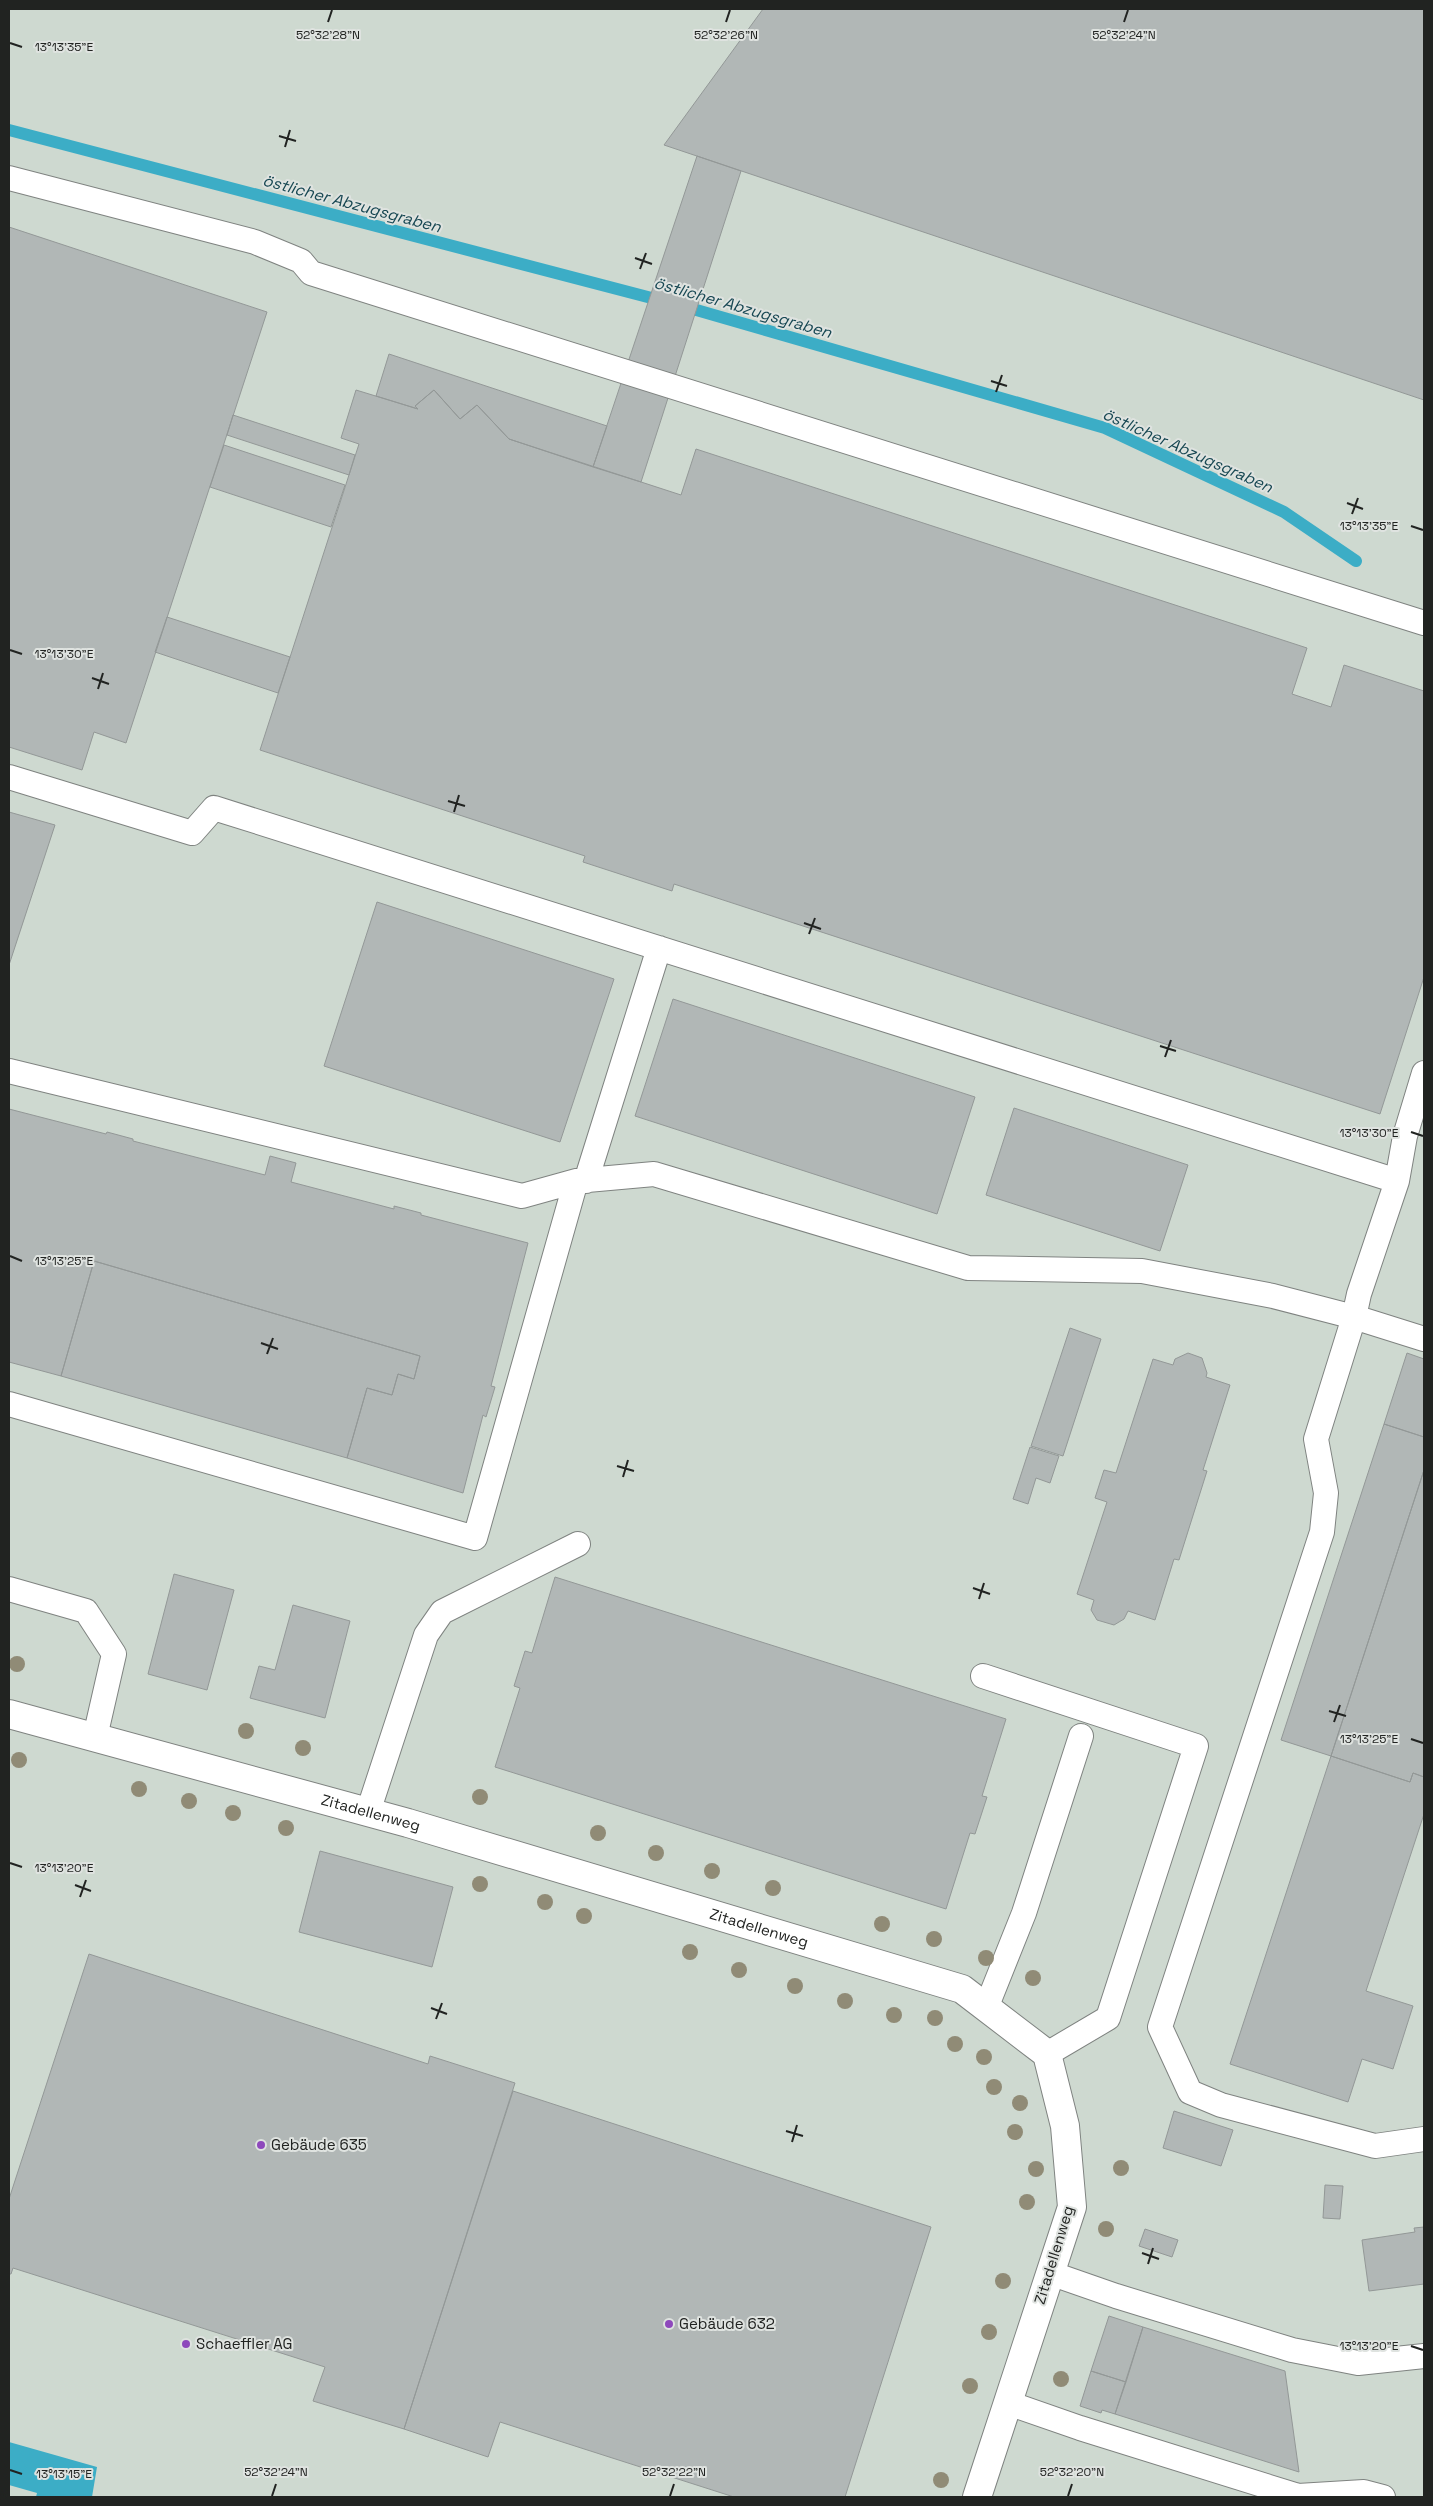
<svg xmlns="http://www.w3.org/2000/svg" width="1433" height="2506" viewBox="0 0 1433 2506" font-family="'Space Grotesk',sans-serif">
<rect width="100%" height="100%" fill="#dfe3e0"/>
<path fill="#ced9d0" d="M9 9H1424V2497H9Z"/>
<path fill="#3cadc6" d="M9 2442 97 2467 92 2497H36L37 2493 9 2485Z"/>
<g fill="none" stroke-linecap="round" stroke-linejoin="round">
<path stroke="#3cadc6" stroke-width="12" d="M9 130 686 307 1105 428 1284 512 1356 561"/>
</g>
<path fill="#b1b7b6" stroke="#939897" d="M763 9H1424V400L664 145Z
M697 156 741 171 641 482 593 467Z
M9 227 267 312 126 743 94 732 82 770 9 747Z
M389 354 607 426 593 467 509 439 477 405 460 419 434 390 415 406 418 409 376 396Z
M356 390 418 409 415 406 434 390 460 419 477 405 509 439 681 495 696 449 1307 648 1292 694 1331 707 1344 665 1424 691V977L1380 1114 674 884 672 891 583 862 585 856 260 750 359 444 341 438Z
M233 415 355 455 349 475 227 435Z
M224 445 345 485 331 527 210 487Z
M167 617 290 657 278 693 155 652Z
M9 812 55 825 9 965Z
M377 902 614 979 560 1142 324 1066Z
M673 999 975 1097 937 1214 635 1116Z
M1014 1108 1188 1165 1160 1251 986 1195Z
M9 1109 106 1134 107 1132 133 1139V1141L265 1175 270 1156 296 1163 291 1182 394 1209V1206L421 1213V1215L528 1243 491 1386 495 1387 486 1417 483 1415 463 1493 347 1458 367 1388 392 1395 398 1374 414 1379 420 1356 94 1261 61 1376 9 1362Z
M94 1261 420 1356 414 1379 398 1374 392 1395 367 1388 347 1458 61 1376Z
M1070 1328 1101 1339 1063 1456 1031 1446Z
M1188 1353 1202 1358 1207 1373 1206 1377 1230 1385 1203 1470 1207 1471 1179 1560 1174 1559 1155 1620 1128 1611 1124 1619 1114 1625 1097 1620 1091 1610 1094 1600 1077 1594 1107 1502 1095 1498 1104 1470 1116 1473 1153 1359 1173 1365 1175 1359Z
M1407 1353 1424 1359V1437L1384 1424Z
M1384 1424 1424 1437V1470L1331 1756 1281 1740Z
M1030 1447 1059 1456 1050 1483 1036 1478 1028 1504 1013 1499Z
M1424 1470V1777L1413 1773 1410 1782 1331 1756Z
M174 1574 234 1590 207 1690 148 1674Z
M555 1577 1006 1719 982 1796 987 1797 975 1834 970 1833 946 1909 495 1767 520 1688 514 1686 525 1651 532 1653Z
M293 1605 350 1621 325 1718 250 1698 259 1666 275 1670Z
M1331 1756 1410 1782 1413 1773 1424 1777V1814L1366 1991 1413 2006 1393 2069 1362 2059 1348 2102 1230 2064Z
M320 1851 453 1887 432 1967 299 1932Z
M89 1954 428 2064 430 2056 515 2083 404 2429 313 2401 325 2367 13 2268 11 2274H9V2199Z
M513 2091 931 2227 845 2497H734L500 2422 488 2457 404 2429Z
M1174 2111 1233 2130 1221 2166 1163 2148Z
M1325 2185 1343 2186 1340 2219 1323 2218Z
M1424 2227V2284L1369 2291 1362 2240 1415 2232 1414 2228Z
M1145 2229 1178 2240 1172 2257 1139 2246Z
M1109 2316 1143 2327 1126 2382 1091 2371Z
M1143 2327 1285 2371 1299 2472 1115 2414Z
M1091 2371 1126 2382 1115 2414 1102 2410 1101 2413 1080 2406Z"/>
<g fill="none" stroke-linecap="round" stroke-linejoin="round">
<defs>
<path id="service" d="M9 178 255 242 301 261 311 273 1424 623
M9 777 192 833 214 808 1397 1181
M9 1071 522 1196 576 1181 654 1174 968 1268 1142 1271 1273 1296 1354 1317 1424 1339
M1424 1073 1405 1136 1397 1181 1359 1294 1354 1317 1316 1439 1326 1493 1322 1532 1160 2027 1190 2092 1221 2105 1375 2146 1424 2139
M586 1181 659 948
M9 1404 475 1538 576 1181
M9 1589 86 1611 114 1654 95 1737
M983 1676 1196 1746 1108 2018 1047 2054
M368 1812 426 1635 442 1612 578 1544
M986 2008 1024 1913 1081 1736
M1050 2273 1116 2296 1292 2350 1358 2363 1424 2356
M1008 2403 1080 2428 1298 2496 1364 2492 1383 2497"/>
<g id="minor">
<path id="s1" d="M9 1714 408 1823 962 1989 1047 2054 1065 2126 1072 2207 977 2497"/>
</g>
</defs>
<use href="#service" stroke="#7f8380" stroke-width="26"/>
<use href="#minor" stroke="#7f8380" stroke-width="30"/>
<use href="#service" stroke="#fff" stroke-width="24"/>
<use href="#minor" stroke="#fff" stroke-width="28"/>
</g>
<g fill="#908b76">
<circle cx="17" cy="1664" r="8"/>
<circle cx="246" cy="1731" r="8"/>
<circle cx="303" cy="1748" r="8"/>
<circle cx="19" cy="1760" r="8"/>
<circle cx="139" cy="1789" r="8"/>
<circle cx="480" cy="1797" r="8"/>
<circle cx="189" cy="1801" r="8"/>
<circle cx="233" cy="1813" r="8"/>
<circle cx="286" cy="1828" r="8"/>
<circle cx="598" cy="1833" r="8"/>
<circle cx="656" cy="1853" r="8"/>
<circle cx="712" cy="1871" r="8"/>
<circle cx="480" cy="1884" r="8"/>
<circle cx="773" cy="1888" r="8"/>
<circle cx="545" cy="1902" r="8"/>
<circle cx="584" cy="1916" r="8"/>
<circle cx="882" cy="1924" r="8"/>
<circle cx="934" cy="1939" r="8"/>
<circle cx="690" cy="1952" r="8"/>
<circle cx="986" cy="1958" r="8"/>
<circle cx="739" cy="1970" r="8"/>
<circle cx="1033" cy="1978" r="8"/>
<circle cx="795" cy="1986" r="8"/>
<circle cx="845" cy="2001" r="8"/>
<circle cx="894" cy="2015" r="8"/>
<circle cx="935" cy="2018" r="8"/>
<circle cx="955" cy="2044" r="8"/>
<circle cx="984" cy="2057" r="8"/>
<circle cx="994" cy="2087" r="8"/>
<circle cx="1020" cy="2103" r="8"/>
<circle cx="1015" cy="2132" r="8"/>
<circle cx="1121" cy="2168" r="8"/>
<circle cx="1036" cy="2169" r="8"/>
<circle cx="1027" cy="2202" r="8"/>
<circle cx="1106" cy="2229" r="8"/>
<circle cx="1003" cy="2281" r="8"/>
<circle cx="989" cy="2332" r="8"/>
<circle cx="1061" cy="2379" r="8"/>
<circle cx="970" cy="2386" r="8"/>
<circle cx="941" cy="2480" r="8"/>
</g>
<path fill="none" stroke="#212321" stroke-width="2" d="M328 22 332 10M726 22 730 10M1124 22 1128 10M10 43 22 47M279 136 296 141M285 147 290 130M635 258 652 264M640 269 646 253M991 381 1007 386M996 392 1002 375M1347 503 1363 509M1352 514 1358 498M1411 526 1423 530M10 650 22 654M92 678 109 684M98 689 103 673M448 801 465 806M454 812 459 795M804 923 821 929M809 934 815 918M1160 1046 1176 1051M1165 1057 1171 1040M1411 1132 1423 1136M10 1256 22 1261M261 1343 278 1349M267 1354 273 1338M617 1466 634 1471M623 1477 628 1460M973 1588 990 1594M979 1599 984 1583M1329 1711 1346 1716M1334 1722 1340 1705M1411 1739 1423 1743M10 1863 22 1867M75 1885 91 1891M80 1897 86 1880M431 2008 447 2014M436 2019 442 2003M786 2131 803 2136M792 2142 797 2125M1142 2253 1159 2259M1148 2264 1153 2248M1411 2346 1423 2350M10 2470 22 2474M272 2496 276 2484M670 2496 674 2484M1068 2496 1072 2484"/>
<g fill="#8e49bc" stroke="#dfe3e0" stroke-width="2">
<circle cx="261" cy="2145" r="5"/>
<circle cx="669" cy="2324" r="5"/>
<circle cx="186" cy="2344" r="5"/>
</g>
<g text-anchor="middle" stroke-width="4" stroke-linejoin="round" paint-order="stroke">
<g font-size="15" fill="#212321" stroke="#dfe3e0">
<text dy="5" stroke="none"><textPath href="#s1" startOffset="375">Zitadellenweg</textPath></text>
<text dy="5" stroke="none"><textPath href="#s1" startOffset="780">Zitadellenweg</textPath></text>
<text transform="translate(1054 2255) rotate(-73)" y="5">Zitadellenweg</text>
</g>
<g font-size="15" fill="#212321" stroke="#dfe3e0" text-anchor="start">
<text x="271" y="2150">Gebäude 635</text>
<text x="679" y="2329">Gebäude 632</text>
<text x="196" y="2349">Schaeffler AG</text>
</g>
<g font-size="16" font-style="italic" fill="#184853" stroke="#dfe3e0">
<text transform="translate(352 203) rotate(15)" y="6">östlicher Abzugsgraben</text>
<text transform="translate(743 307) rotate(16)" y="6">östlicher Abzugsgraben</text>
<text transform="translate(1188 450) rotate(24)" y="6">östlicher Abzugsgraben</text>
</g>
</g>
<g font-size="12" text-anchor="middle" fill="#212321" stroke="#dfe3e0" stroke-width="4" stroke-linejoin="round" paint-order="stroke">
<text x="328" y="39">52°32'28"N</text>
<text x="726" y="39">52°32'26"N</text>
<text x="1124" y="39">52°32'24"N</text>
<text x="64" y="51">13°13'35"E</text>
<text x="1369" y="530">13°13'35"E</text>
<text x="64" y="658">13°13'30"E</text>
<text x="1369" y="1137">13°13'30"E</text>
<text x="64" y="1265">13°13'25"E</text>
<text x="1369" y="1743">13°13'25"E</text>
<text x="64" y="1872">13°13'20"E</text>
<text x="1369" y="2350">13°13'20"E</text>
<text x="276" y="2476">52°32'24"N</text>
<text x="674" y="2476">52°32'22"N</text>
<text x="1072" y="2476">52°32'20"N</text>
<text x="64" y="2478">13°13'15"E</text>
</g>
<rect width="1433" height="2506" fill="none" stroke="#212321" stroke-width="20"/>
</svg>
